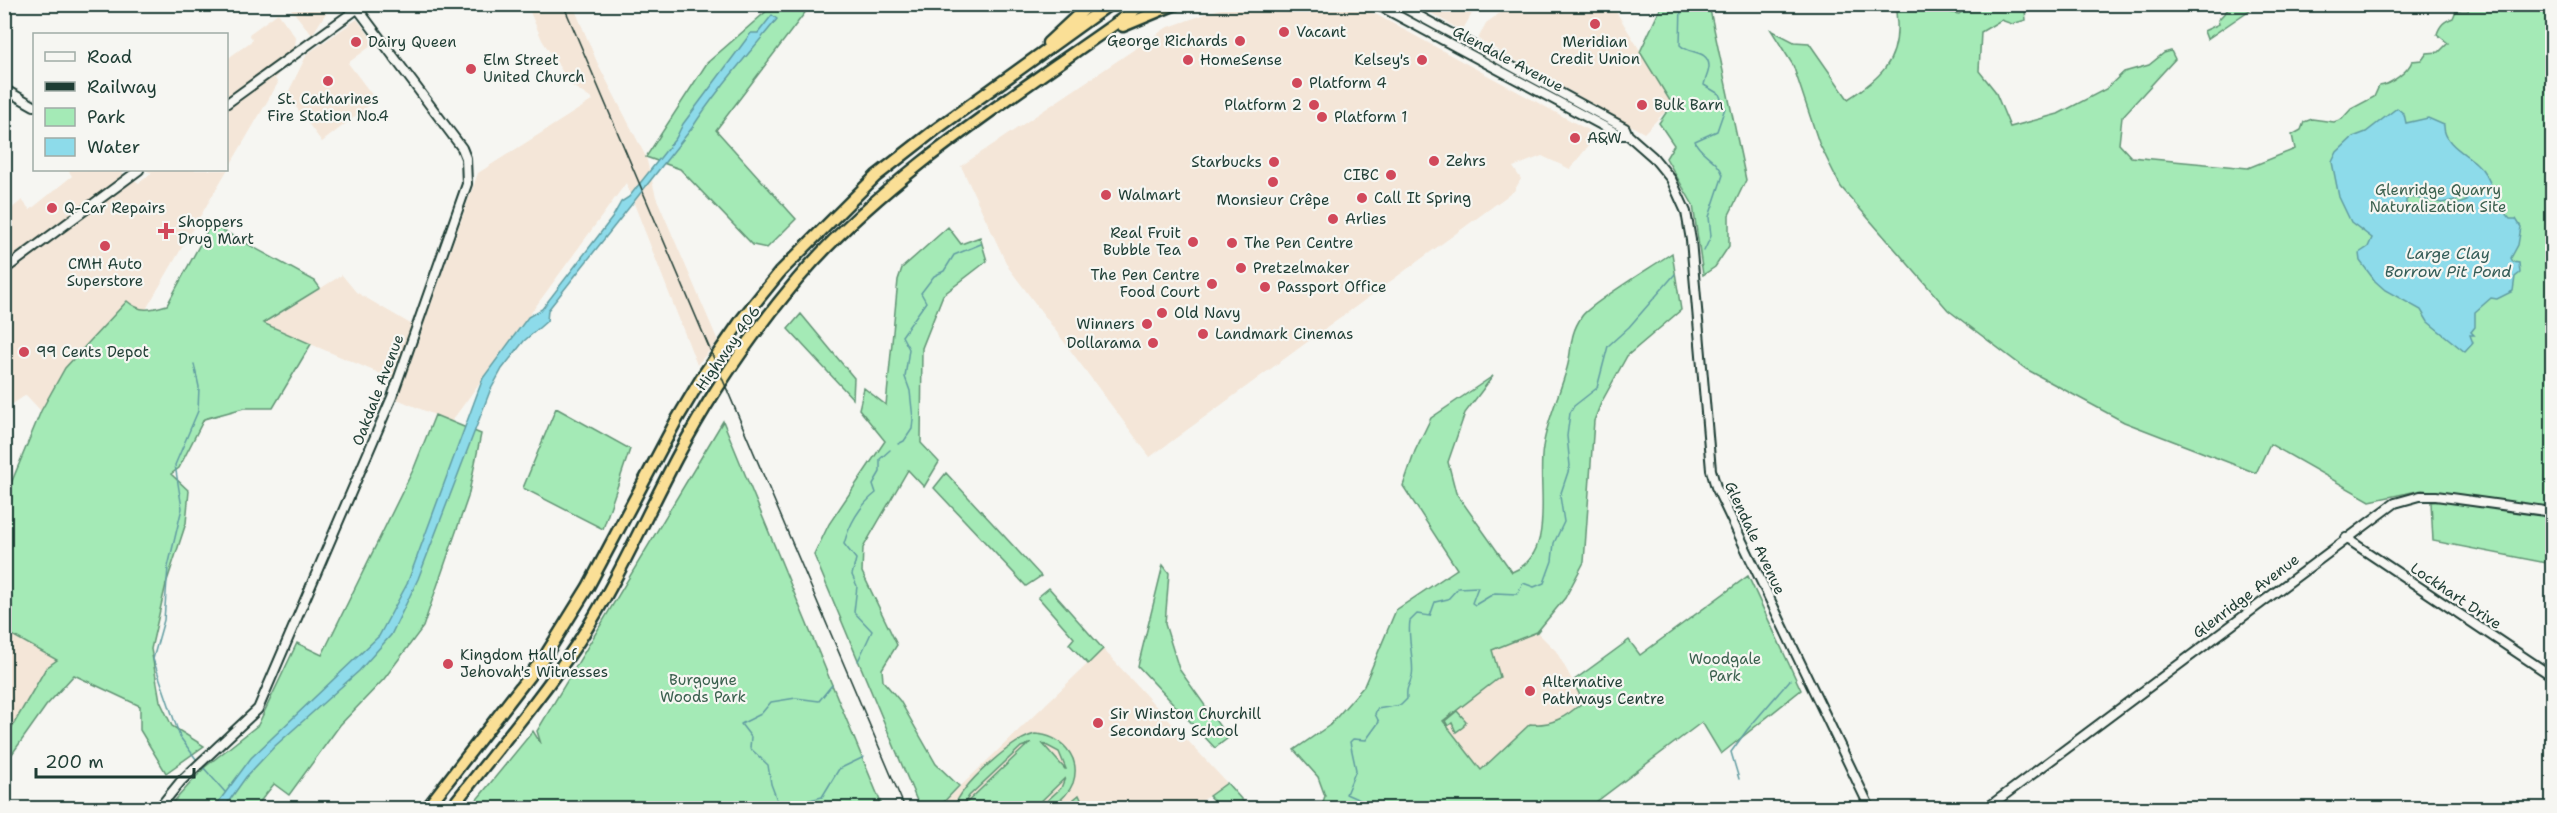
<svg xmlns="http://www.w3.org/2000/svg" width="2557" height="813" viewBox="0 0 2557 813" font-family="'Shantell Sans',sans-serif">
<rect width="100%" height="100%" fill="#f6f6f2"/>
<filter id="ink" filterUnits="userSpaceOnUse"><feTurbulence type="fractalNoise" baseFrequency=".0167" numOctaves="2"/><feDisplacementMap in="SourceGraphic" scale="12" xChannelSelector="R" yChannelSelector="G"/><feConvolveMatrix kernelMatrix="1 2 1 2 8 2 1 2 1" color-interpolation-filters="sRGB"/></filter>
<g filter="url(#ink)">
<path fill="#f4e6d8" d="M1320 4 1331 8 1355 5 1377 15 1597 135 1570 169 1542 156 1513 167 1521 179 1514 191 1150 457 1008 267 961 166 1166 28 1231 5Z
M288 5H331L312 35Z
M527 5H573L597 62 646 157 656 197 718 341 697 365 626 183 451 422 397 399 478 173 593 100 571 85 542 40Z
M1417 5H1482L1474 10 1462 31Z
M1511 5H1612L1673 104 1644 133 1478 39 1486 23Z
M278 13 296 38 295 45 275 79 278 83 145 311 137 310 127 302 65 368 41 411 26 395 5 409V214L22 200 30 210 72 176 68 170H122V173L139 183 152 173 145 170H226L227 59 253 40 249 34Z
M357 19 375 43 348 63 376 100 322 142 287 95 307 54Z
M342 275 356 292 414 326 393 379 263 324Z
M5 631 57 660 46 668 5 739Z
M1537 632 1556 651 1584 701 1566 716 1544 725 1530 724 1481 770 1442 721 1500 677 1491 650Z
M1103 649 1227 783 1192 808H1085L1079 795 1063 808H938Z"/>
<path fill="#a4eab6" stroke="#629475" stroke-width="1.5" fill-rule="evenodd" d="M2233 4 2257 5 2207 39 2204 31 2219 24 2218 20Z
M1662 5H1709L1746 180 1729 215V246L1715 267 1703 275 1693 205 1666 158 1674 145 1659 123 1672 104 1640 52Z
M1894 5C1918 5 1936 10 1959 14L1971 5H2033L2025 11 2026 20 2012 24 2001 20 1981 32 1979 71 1995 91 2010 127 2058 114 2106 89 2124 72 2149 65 2164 53 2171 51 2175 59 2122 117 2119 144 2131 157 2248 168 2295 149 2292 135 2301 130 2304 122 2312 119 2334 122 2342 119 2351 109 2374 97 2379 86C2390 85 2409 71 2412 61L2422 60 2427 53 2439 52 2448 43 2437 34C2440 25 2444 21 2453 18L2456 11H2468L2470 5H2552V507L2422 490 2370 501 2270 444 2256 473 2124 422 2026 369 1948 310 1841 187 1819 143 1793 65 1771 30 1794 42 1809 43 1848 99C1879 79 1899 62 1897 23 1896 17 1897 10 1894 5Z
M769 9 807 10 716 130 796 219 767 248 753 245 680 169 646 157 707 63Z
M211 224 315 281 320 288 263 323 311 344 273 408H244L204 419 179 468 171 474 189 491 186 523 166 584 151 649 160 701 172 726 204 746 166 773 140 730V706L74 675 46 706 5 764V739L46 668 57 660 5 631V498L41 411 65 368 127 301C141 313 150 310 167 305Z
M948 227 961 244 980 237 987 261 943 295 922 348 921 443 939 462 924 487 908 470 863 548 862 572 897 645 882 669 883 681 900 701 936 764 959 786 938 808H920L814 555 829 524 885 441 859 409 864 388 886 405 898 280 902 268Z
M1672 253 1681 310 1627 356 1601 403 1594 421 1584 562 1565 598 1537 632 1492 650 1500 677 1443 721 1481 770 1530 724C1553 726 1567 716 1583 702L1573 681 1629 640 1640 655 1748 576 1801 690 1721 754 1702 722 1588 808H1321L1325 796 1318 777 1294 750 1330 725 1364 686 1396 610 1457 569 1403 486 1415 451 1431 418 1493 376 1465 413 1448 462 1456 493 1512 572C1558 554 1536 485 1543 447 1547 420 1560 394 1567 368 1573 347 1568 337 1582 316 1591 303 1655 265 1672 253Z
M801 314 854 378 853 399 788 329Z
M556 408 630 449 603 529 523 488Z
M435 415 481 434 468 497 423 627 384 679 340 725 289 795 274 784 255 808H168L205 767 258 725 297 643 322 655 414 468Z
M723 421 883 808H470L533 731 541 744 537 731Z
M946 473 1041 576 1026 586 934 488Z
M2447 501 2552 517V564L2433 541 2431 502Z
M1163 565 1169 573 1165 624 1179 669 1228 738 1215 748 1138 666Z
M1049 588 1103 649 1088 664 1069 644 1074 638 1038 597Z
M1457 711 1466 721 1463 727 1456 732 1452 723 1448 726 1445 721Z
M1035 734C1060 735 1082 756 1073 783 1069 794 1059 801 1051 808H1039L1061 788 1065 778 1034 808H954C961 785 1011 740 1035 734ZM1032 743 1025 747 962 807 969 796 1021 747ZM1042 743 1059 752 1066 769H1065Z
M1227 783 1249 808H1220L1209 796Z
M1079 795 1085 808H1063Z"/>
<path fill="#8ddbea" stroke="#619ca1" stroke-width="1.5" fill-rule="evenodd" d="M772 15 777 19C748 55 717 89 692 128L548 310 547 321 524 341 502 369 490 391 418 579 391 635 359 671 275 746 246 777 224 808H214L251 758 379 636 407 584 483 378 528 317 542 309 612 218 621 202 629 197 676 138 683 124 751 33H758Z
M2397 108 2404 114 2406 123 2428 118 2444 125C2443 143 2465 153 2476 163 2494 178 2493 202 2510 219H2516L2521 227 2518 245 2511 258 2513 262 2519 263 2520 273 2515 277 2513 291 2497 299 2491 298 2475 312V327L2471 332 2474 335H2470L2473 343 2465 352 2428 322 2421 310 2385 290 2375 281 2360 261 2359 253 2368 247 2372 238 2351 222 2339 197 2332 162 2337 152 2353 137 2366 132ZM2410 197 2442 203 2464 198 2467 201 2447 208 2411 209 2406 205V200Z"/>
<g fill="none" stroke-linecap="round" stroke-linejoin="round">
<path stroke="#619ca1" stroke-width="1.5" d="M1681 4 1680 45C1689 55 1708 49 1709 66 1709 73 1705 79 1704 85L1719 94 1725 108 1717 131 1695 141C1699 154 1718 159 1723 175L1709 217 1711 236 1704 251
M194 364 199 387 198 411 175 465 182 508 168 567 164 620 153 659 180 737 196 759
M898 444 904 441 912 429 913 419 910 391 905 377 909 349 902 336 926 302 921 293 934 276 944 271 954 255 981 244
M858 661 872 631 854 612 857 586 852 575 856 559 844 544C849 525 860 505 876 493L873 484 880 472V459L890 450
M203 767 225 792
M1739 779 1731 752 1747 730 1790 680
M780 808 771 784 768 765 750 748 751 737 741 724 761 714 771 702 796 698 819 701 832 685
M797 808 806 801 822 797 839 769 864 757
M1363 808 1362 801 1346 794 1356 770 1350 742 1353 739 1366 740 1379 722 1375 714 1377 709 1401 705 1407 699C1406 685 1409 688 1412 676 1415 665 1407 637 1410 621L1417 614 1430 616 1435 602 1448 599 1458 588 1478 587 1472 603 1475 605 1495 593 1517 594 1523 583 1534 587 1544 583 1552 561 1554 543 1564 522 1560 496 1570 466 1567 436 1570 413 1574 406 1597 388 1608 346 1629 327 1675 274"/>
<defs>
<path id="secondary" d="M1376 4 1620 135H1628
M1397 4 1625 128 1628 135 1653 157 1671 179 1686 212 1691 240 1711 470 1716 487 1870 808
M4 89 34 106
M226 104 364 4
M4 270 139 170
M2346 538 2552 676
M159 808 181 781 258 709 392 397 467 184 466 158 462 148 358 9
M1987 808 2395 503 2420 496H2436L2552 512"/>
<path id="highway" d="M1123 26 1176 4
M1048 43 1090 4
M427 808 547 653 588 587 676 421 704 374 742 319 780 272 876 176 935 130 1110 4
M451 808C494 753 540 699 579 641 616 584 644 520 676 459 709 396 751 335 797 280 888 172 1028 87 1143 4"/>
</defs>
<use href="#secondary" stroke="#1f3d34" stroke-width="12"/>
<use href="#highway" stroke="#1f3d34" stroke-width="15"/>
<use href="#secondary" stroke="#f6f6f2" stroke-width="8"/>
<use href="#highway" stroke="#fadf96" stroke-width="10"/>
<path stroke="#1f3d34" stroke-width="1.5" d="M563 4 905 808"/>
</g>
</g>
<g fill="#d1495b" stroke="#f6f6f2" stroke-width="2">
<circle cx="1595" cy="24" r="6"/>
<circle cx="1284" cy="32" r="6"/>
<circle cx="1240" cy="41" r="6"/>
<circle cx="356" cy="42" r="6"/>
<circle cx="1188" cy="60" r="6"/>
<circle cx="1422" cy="60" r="6"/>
<circle cx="471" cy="69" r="6"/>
<circle cx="328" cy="81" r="6"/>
<circle cx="1297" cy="83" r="6"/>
<circle cx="1314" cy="105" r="6"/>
<circle cx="1642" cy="105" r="6"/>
<circle cx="1322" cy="117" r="6"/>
<circle cx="1575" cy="138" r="6"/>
<circle cx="1434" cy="161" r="6"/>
<circle cx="1274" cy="162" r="6"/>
<circle cx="1391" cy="175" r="6"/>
<circle cx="1273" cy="182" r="6"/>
<circle cx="1106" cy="195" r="6"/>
<circle cx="1362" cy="198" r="6"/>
<circle cx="52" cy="208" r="6"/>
<circle cx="1333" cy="219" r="6"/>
<path d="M163 222h6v6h6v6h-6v6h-6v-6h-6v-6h6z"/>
<circle cx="1193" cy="242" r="6"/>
<circle cx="1232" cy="243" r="6"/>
<circle cx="105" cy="246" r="6"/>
<circle cx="1241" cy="268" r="6"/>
<circle cx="1212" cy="284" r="6"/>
<circle cx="1265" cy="287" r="6"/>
<circle cx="1162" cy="313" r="6"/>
<circle cx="1147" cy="324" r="6"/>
<circle cx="1203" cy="334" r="6"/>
<circle cx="1153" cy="343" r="6"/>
<circle cx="24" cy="352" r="6"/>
<circle cx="448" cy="664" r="6"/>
<circle cx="1530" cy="691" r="6"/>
<circle cx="1098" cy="723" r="6"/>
</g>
<g text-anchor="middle" stroke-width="4.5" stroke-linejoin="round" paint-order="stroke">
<g font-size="15" fill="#1f3d34" stroke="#f6f6f2" text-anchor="start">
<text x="1296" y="37">Vacant</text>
<text x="1228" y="46" text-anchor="end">George Richards</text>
<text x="368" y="47">Dairy Queen</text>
<text x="1595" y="47" text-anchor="middle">Meridian<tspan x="1595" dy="17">Credit Union</tspan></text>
<text x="483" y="65">Elm Street<tspan x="483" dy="17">United Church</tspan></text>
<text x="1200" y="65">HomeSense</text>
<text x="1410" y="65" text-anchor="end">Kelsey's</text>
<text x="1309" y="88">Platform 4</text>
<text x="328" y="104" text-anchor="middle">St. Catharines<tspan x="328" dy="17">Fire Station No.4</tspan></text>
<text x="1302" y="110" text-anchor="end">Platform 2</text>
<text x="1654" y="110">Bulk Barn</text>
<text x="1334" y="122">Platform 1</text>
<text x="1587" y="143">A&amp;W</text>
<text x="1446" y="166">Zehrs</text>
<text x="1262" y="167" text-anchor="end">Starbucks</text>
<text x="1379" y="180" text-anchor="end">CIBC</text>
<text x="1118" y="200">Walmart</text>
<text x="1374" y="203">Call It Spring</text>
<text x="1273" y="205" text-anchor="middle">Monsieur Crêpe</text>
<text x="64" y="213">Q-Car Repairs</text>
<text x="1345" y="224">Arlies</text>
<text x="178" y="227">Shoppers<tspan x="178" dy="17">Drug Mart</tspan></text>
<text x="1181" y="238" text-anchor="end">Real Fruit<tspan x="1181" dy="17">Bubble Tea</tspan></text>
<text x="1244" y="248">The Pen Centre</text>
<text x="105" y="269" text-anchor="middle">CMH Auto<tspan x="105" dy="17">Superstore</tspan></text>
<text x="1253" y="273">Pretzelmaker</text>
<text x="1200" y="280" text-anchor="end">The Pen Centre<tspan x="1200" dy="17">Food Court</tspan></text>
<text x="1277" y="292">Passport Office</text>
<text x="1174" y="318">Old Navy</text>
<text x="1135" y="329" text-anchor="end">Winners</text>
<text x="1215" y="339">Landmark Cinemas</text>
<text x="1141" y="348" text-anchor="end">Dollarama</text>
<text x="36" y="357">99 Cents Depot</text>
<text x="460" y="660">Kingdom Hall of<tspan x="460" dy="17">Jehovah's Witnesses</tspan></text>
<text x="1542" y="687">Alternative<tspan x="1542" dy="17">Pathways Centre</tspan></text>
<text x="1110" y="719">Sir Winston Churchill<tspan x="1110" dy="17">Secondary School</tspan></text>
</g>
<g font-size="15" fill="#1f3d34" stroke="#f6f6f2">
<text transform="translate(1508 59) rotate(28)" y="5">Glendale Avenue</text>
<text transform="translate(728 348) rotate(-55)" y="5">Highway 406</text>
<text transform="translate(378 390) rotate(-69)" y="5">Oakdale Avenue</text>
<text transform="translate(1755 538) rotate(65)" y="5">Glendale Avenue</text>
<text transform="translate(2246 596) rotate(-37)" y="5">Glenridge Avenue</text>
<text transform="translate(2456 596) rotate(34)" y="5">Lockhart Drive</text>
</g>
<g font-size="15" fill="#3a604e" stroke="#f6f6f2">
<text x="2438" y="195">Glenridge Quarry<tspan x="2438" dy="17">Naturalization Site</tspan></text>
<text x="1725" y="664">Woodgale<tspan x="1725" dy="17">Park</tspan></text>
<text x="703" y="685">Burgoyne<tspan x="703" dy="17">Woods Park</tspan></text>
</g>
<g font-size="16" font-style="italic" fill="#355d58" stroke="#f6f6f2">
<text x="2448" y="259">Large Clay<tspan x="2448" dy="18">Borrow Pit Pond</tspan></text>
</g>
</g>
<rect width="2557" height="813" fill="none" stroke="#f6f6f2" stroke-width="24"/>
<rect x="12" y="12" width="2533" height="789" fill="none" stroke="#1f3d34" stroke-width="2" filter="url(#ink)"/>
<rect x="33" y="33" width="195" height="138" fill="#f6f6f2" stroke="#a0aca6" stroke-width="1.5"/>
<rect x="45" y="52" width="30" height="9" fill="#f6f6f2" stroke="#a0aca6" stroke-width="1.5"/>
<text x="87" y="63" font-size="18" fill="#1f3d34">Road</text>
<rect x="45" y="82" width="30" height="9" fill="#1f3d34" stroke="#a0aca6" stroke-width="1.5"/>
<text x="87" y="93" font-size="18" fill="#1f3d34">Railway</text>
<rect x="45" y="108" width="30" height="18" fill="#a4eab6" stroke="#a0aca6" stroke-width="1.5"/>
<text x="87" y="123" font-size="18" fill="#1f3d34">Park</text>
<rect x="45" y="138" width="30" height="18" fill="#8ddbea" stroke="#a0aca6" stroke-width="1.5"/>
<text x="87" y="153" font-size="18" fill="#1f3d34">Water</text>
<path d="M36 768v9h158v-9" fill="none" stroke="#1f3d34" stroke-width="3"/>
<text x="45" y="768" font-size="18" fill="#1f3d34" stroke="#f6f6f2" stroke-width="4.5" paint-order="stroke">200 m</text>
</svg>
